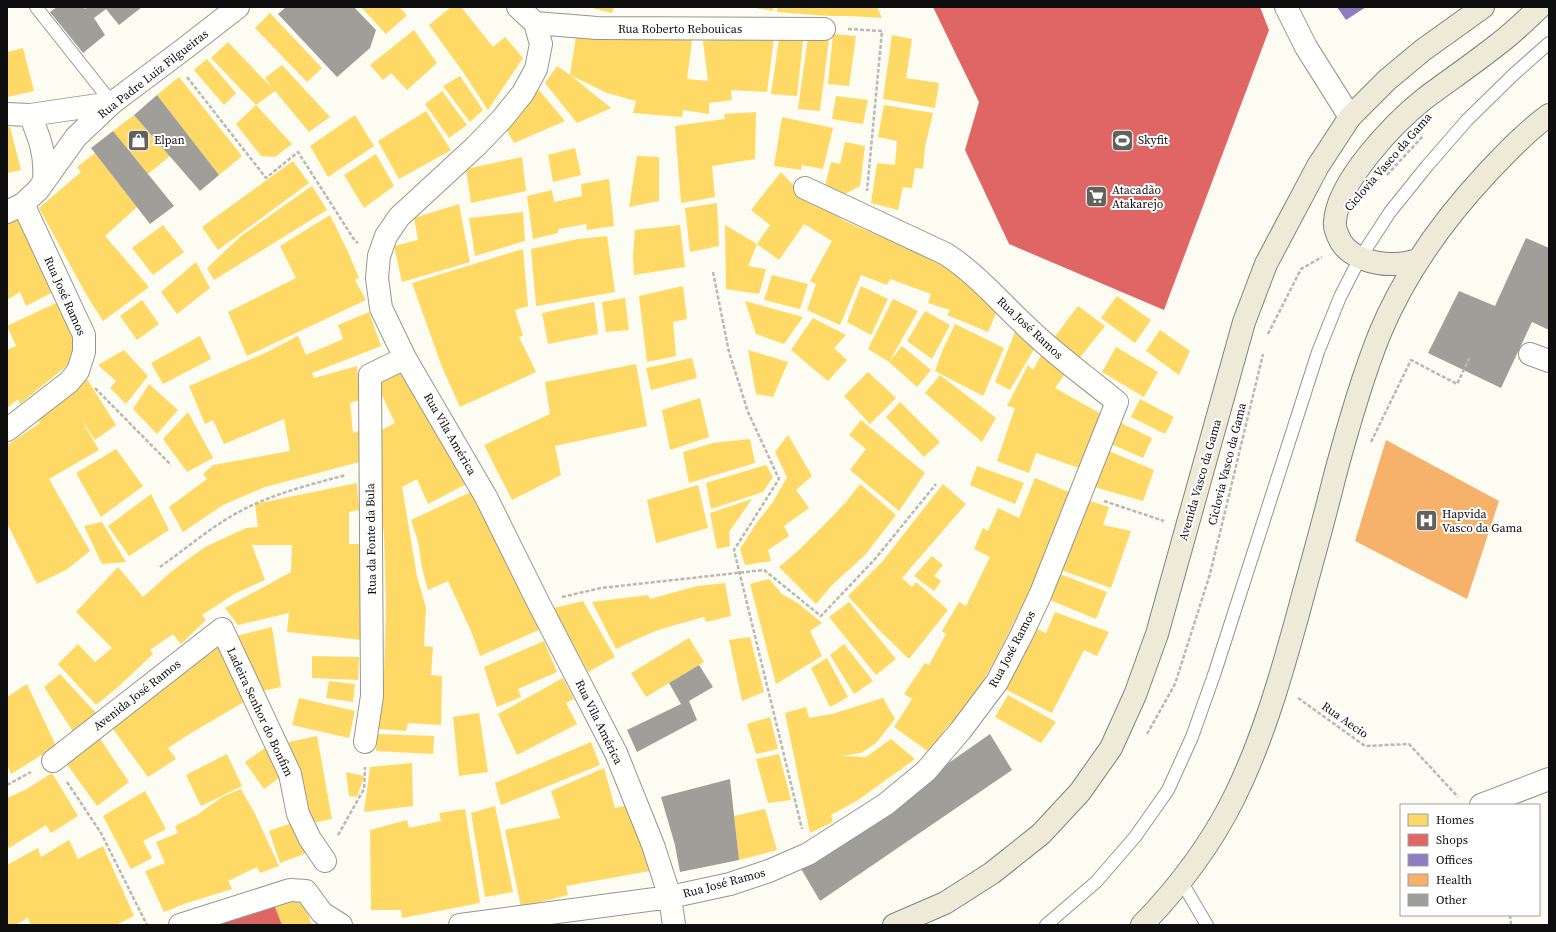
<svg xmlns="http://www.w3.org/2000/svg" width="1556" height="932" viewBox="0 0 1556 932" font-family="'Source Serif 4',serif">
<rect width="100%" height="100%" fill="#fcfcf2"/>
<path fill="#ffd966" d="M361 7H399L407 15 386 34Z
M451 7H461L493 47 505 37 523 58 488 110 463 72 429 25Z
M589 7H614L612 13Z
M750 7H773V11Z
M777 7H877L882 18 851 16H828L777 12Z
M270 13 322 68 307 82 255 28Z
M414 30 437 63 407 90 391 73 383 80 370 65Z
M833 34 856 36 849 86 828 84Z
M892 35 912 39 906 78 939 83 935 108 883 99Z
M749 36 774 38 767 92 731 90 732 100 709 103V114L683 110 682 117 633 113 636 101 607 93 570 75 576 37 674 38 692 40 687 79 708 81 703 41Z
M808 37 829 39 820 111 798 109Z
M779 38 803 41 797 96 771 94Z
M228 42 274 90 265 78 282 65 330 117 309 132 275 91 256 105 292 144 275 157 261 156 236 124 256 105 211 58Z
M23 48 34 91 7 97V52Z
M207 59 236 93 224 105 194 70Z
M557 66 570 75 611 108 577 123 545 83Z
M460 76 483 110 470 122 443 86Z
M179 77 242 156 219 175 157 95Z
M539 90 565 121 514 143 505 127Z
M442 91 467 125 449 138 425 104Z
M836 96 868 100 863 124 832 119Z
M884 105 933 113 925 147 923 169 915 168 912 188 903 187 898 210 871 203 877 163 895 165 897 141 878 137Z
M426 111 451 150 399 179 378 141Z
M756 112 755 159 712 166 715 197 681 203 675 126 725 119 724 114Z
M134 115 170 156 148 174 113 131Z
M355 115 374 146 328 177 310 146Z
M782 117 833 128 823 169 802 165 801 170 774 166Z
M10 127 21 170 7 173V128Z
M845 142 865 146 860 186 843 195 824 190 831 162 840 164Z
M575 148 581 175 553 182 548 155Z
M95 153 137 207 105 236 149 287 103 321 86 294 39 208 81 172 77 167Z
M376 154 394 186 364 208 344 175Z
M637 156 659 157V201L629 207Z
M522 157 526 191 471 203 466 169Z
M293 161 309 183 218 250 202 227Z
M781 172 797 189 794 193 815 206 817 203 845 221 879 236 968 270 964 282 998 309 988 332 947 315 950 310 928 303 931 294 890 279 887 285 861 275 840 325 807 310 816 284 810 281 832 241 804 224 779 260 757 244 748 266 766 269 759 294 726 289 725 225 757 244 770 225 751 210Z
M609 179 614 226 587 230 586 224 558 229V233L533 239 527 196 552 190 554 202 582 196 581 184Z
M312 186 327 210 214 280 207 268 241 236Z
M717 203 719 246 690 252 685 208Z
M459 204 470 262 402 282 394 246 418 240 414 218Z
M523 212 525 241 475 256 469 218Z
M20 215 55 291 26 306 20 292 7 300V221Z
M330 215 348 252 359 278 355 280 366 300 247 356 228 312 296 278 280 246Z
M163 225 184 252 153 275 132 248Z
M680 225 685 267 634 275 633 256 635 230Z
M607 236 615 292 536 306 531 249 578 239Z
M523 249 528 306 515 310 523 336 519 337 536 372 460 407 442 367 412 283Z
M196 262 210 288 177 314 161 292Z
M772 275 808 284 800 309 764 300Z
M683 286 687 319 673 322 676 356 647 362 639 296Z
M861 286 888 299 871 335 847 322Z
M1117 296 1151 320 1135 343 1101 318Z
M625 298 629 330 606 332 602 302Z
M893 299 918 311 889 362 868 349Z
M142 300 159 324 137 340 120 316Z
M745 301 803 317 784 344 756 334Z
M58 302 69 325 76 349 69 364 20 404 18 399 7 408V350L16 346 7 326Z
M594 302 598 334 548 344 542 313Z
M1078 306 1105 326 1078 360 1053 339Z
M925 311 950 325 932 359 907 341Z
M369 312 381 346 312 373 314 378 357 366 360 400 350 403 353 433 362 430 363 461 265 487 223 505 183 532 169 507 207 479 203 474 213 465 290 451 284 419 224 444 213 420 205 424 189 386 263 354 298 336 306 355 343 339 338 325Z
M813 318 846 335 834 348 847 360 828 381 791 350Z
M955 324 1004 348 983 396 935 371 943 349Z
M1017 327 1037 344 1010 390 995 382Z
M1160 330 1190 351 1179 375 1146 351Z
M200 336 211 359 163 384 151 363Z
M902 346 931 370 917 387 889 362Z
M1116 347 1158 372 1144 397 1102 372Z
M124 350 148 376 126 404 110 388 116 381 98 365Z
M748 350 788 362 773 397 756 394Z
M1043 352 1068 370 1055 388 1103 415 1082 469 1036 453 1029 473 997 461 1015 408 1007 406 1028 365 1033 370Z
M692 358 697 378 651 390 646 368Z
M636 364 647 426 555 446 561 475 512 500 484 445 550 414 545 382Z
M403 368 468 483 428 504 417 479 402 487 417 576 426 608 424 646 433 647 431 675 442 676 441 725 408 723 406 731 377 729 384 673 386 606 384 535 380 499 378 432 395 423 377 384Z
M868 372 896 398 870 424 844 396Z
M940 375 996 418 982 442 925 393Z
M87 379 116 425 95 440 80 418 99 450 49 479 90 551 66 570 37 584 7 523V445L40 423 37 417Z
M149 384 178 410 157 434 133 409Z
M700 398 709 437 670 450 662 410Z
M1140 399 1174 417 1165 434 1131 417Z
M900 402 940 442 924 457 886 417Z
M188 412 213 458 187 472 163 439Z
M861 420 925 473 899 511 850 470 866 449 849 435Z
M1117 421 1152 438 1143 458 1109 443Z
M788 435 812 476 796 490 809 508 784 526 789 536 768 550 771 561 745 565 740 549 758 521 773 502 787 477 775 452Z
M750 439 755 463 689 483 683 452 713 443Z
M116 449 143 486 101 517 76 473Z
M1104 449 1154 470 1143 501 1091 486Z
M766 465 773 477 763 492 711 509 706 483Z
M977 466 1024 483 1015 504 970 485Z
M1035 478 1071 493 1052 534 1035 580 995 660 976 693 952 727 949 724 929 752 894 727 912 699 904 694 925 663 929 665 946 634 942 631 959 602 966 606 990 557 974 549 983 528 988 531 998 508 1019 518Z
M357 483 359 510 349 512V544H362V640L287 632 289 613 238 625 225 608 291 572 292 545H252L265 580 234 594 202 615 206 620 181 644 173 634 150 650 153 654 118 687 96 705 58 664 78 644 95 662 112 648 76 612 118 567 143 597 172 571 205 547 246 528 258 527 255 504Z
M860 484 896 515 865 555 832 585 816 604 779 567 799 550 830 519 846 502Z
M943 484 966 504 902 578 912 587 916 582 948 610 909 659 878 629 848 596 882 562Z
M698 485 708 528 656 543 647 500Z
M473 491 541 629 480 656 471 631 448 581 428 590 422 568 418 541 411 520Z
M151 494 169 530 129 556 108 526Z
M752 499 729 532 730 546 717 549 710 513Z
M1084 499 1109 507 1103 525 1131 531 1111 588 1058 569Z
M102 522 126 562 102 564 84 526Z
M932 556 943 565 934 576 941 581 934 591 914 576Z
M1060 574 1107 592 1096 619 1050 600Z
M769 579 782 594 799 604 822 623 810 631 822 656 776 684 750 584Z
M725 583 731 616 706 622 704 617 661 629 639 638 616 649 592 602 648 595 650 599 697 586Z
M583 601 615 657 588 672 554 608Z
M849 602 896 659 876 675 829 617Z
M1055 612 1109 632 1097 656 1084 650 1052 713 1001 687 1030 626 1046 633Z
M272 627 281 687 254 693 232 637Z
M750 637 764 692 742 701 729 640Z
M689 638 704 662 646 697 631 673Z
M223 639 251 698 191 733 168 748 176 759 148 777 110 725Z
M544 641 557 672 518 689 521 697 497 707 484 667Z
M844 644 873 681 854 694 830 655Z
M312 656 359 657 358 680 312 678Z
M827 658 848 697 830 707 811 668Z
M60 674 97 714 74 733 44 687Z
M563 678 574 699 566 703 577 724 517 755 498 714Z
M329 681 355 684 353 702 326 698Z
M27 684 56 746 11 774 7 764V697Z
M1008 695 1056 722 1041 743 995 717Z
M299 698 355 711 349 738 292 725Z
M883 698 895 719 876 743 861 753 841 756 866 757 891 739 915 759 858 800 831 815 833 822 810 833 785 713 806 707 809 718 832 714Z
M479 713 488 772 459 776 453 717Z
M770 717 778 749 756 754 747 724Z
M377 734 434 736 433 754 376 751Z
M317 736 332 819 304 825 289 742Z
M99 737 129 782 97 806 66 763Z
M591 742 600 765 501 805 495 783Z
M269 745 287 772 264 789 245 762Z
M227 754 242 786 201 806 186 775Z
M779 754 791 800 768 803 756 759Z
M412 763 413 806 364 812 370 767Z
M604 768 615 808 628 805 650 871 566 886 568 895 521 907 505 830 560 818 551 791Z
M346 772 364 776 357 797 349 796Z
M52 773 78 816 51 833 46 825 9 848 7 843V798L27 789Z
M241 789 255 814 279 866 260 873 257 867 228 881 232 889 184 904 164 912 145 871 165 863 156 842 178 833 175 826 197 815 222 797Z
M145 791 166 829 143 841 152 858 131 869 103 816Z
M495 806 513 892 485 897 471 813Z
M465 809 480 903 402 918 401 910H371L370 830 407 820 409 828 441 821 439 813Z
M765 809 777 850 739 860 734 816Z
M300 820 312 851 280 863 269 831Z
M69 840 78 859 103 846 134 916 116 925H31L28 918 15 925H7V865L38 848 41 857Z
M300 893 312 925H282L273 902Z"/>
<path fill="#e06666" d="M933 7H1260L1269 30 1164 310 1009 244 965 150 979 102Z
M273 902 282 925H206Z"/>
<path fill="#8e7cc3" d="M1337 7H1366L1346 20Z"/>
<path fill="#f6b26b" d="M1386 440 1499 501 1467 599 1355 541Z"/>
<path fill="#9f9e98" d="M57 7H83L85 9 87 7H142L119 25 106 9 94 18 105 35 83 53 50 12Z
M286 7H354L376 30 370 48 337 77 278 14Z
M157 95 219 175 200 191 134 115Z
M113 131 174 206 150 224 91 148Z
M1526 238 1549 248V330L1532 322 1501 388 1428 353 1459 291 1495 306Z
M699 665 713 687 689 701 697 720 637 752 627 730 681 704 669 683Z
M990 734 1012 770 820 901 800 867Z
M730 779 739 860 680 872 675 845 661 797Z"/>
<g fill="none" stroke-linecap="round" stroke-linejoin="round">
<defs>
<path id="lane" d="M36 7 112 103
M1181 881 1207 925
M1046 925 1096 882 1135 837 1168 790 1192 737 1215 672 1318 352 1340 297 1360 258 1390 212 1427 166 1467 120 1513 75 1549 43"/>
<path id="street" d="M518 7 535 23 541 44 536 69 523 93 502 119 476 146 399 217 386 236 379 256 377 278 381 308 405 358 486 497 538 602 616 753 653 845 670 897 674 925
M1286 7 1306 47 1350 117
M535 23 597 28 824 29
M7 114 30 115 112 103
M30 115C40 139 46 154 44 181
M7 212 23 204 38 190 76 137 112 103 184 49 238 7
M1530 354 1549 361
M7 430 69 382 78 371 84 352V335L23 204
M365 742 372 696 370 375 405 358
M53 761 222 629 290 774 298 814 310 839 325 861
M1481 805 1549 779
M180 925 290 890 306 891 322 913 341 925
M460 925 670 897 730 884 769 871 808 854 886 804 926 771 961 730 997 682 1022 634 1041 593 1117 402C1088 378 1057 356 1030 330 1002 304 978 275 946 254L805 188"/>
<path id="primary" d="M1418 260C1411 262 1402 264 1395 264 1376 265 1351 258 1341 242 1338 236 1334 228 1335 222 1337 182 1394 123 1424 99 1448 81 1473 64 1497 45 1512 34 1526 20 1540 7
M894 925 945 903 992 873 1041 834 1080 792 1111 748 1135 695 1157 634 1244 322 1266 264 1318 166 1350 117 1387 80 1423 50 1483 7
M1142 925C1178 888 1211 844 1234 798 1263 739 1281 676 1298 614 1310 569 1323 524 1334 479 1347 430 1361 380 1380 333 1405 273 1444 219 1488 172 1507 152 1527 131 1549 115"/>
</defs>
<use href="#lane" stroke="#959591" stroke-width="14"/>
<use href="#street" stroke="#959591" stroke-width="24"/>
<use href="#primary" stroke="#82827e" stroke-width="24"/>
<path stroke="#b8b8b6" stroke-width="2.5" stroke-dasharray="4 2" stroke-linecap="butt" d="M848 29 882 31 867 191
M187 77 266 178 298 152 355 241 358 243
M1387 175 1423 136
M713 272 729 352 748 412 779 479 734 550 802 829
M1268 334 1301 269 1322 257
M95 388 171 465
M1371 442 1411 360 1457 384 1470 357
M1104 501 1164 521
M160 567C191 545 220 519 255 504 284 491 316 483 346 475
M562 597 601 588 764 570 821 616 875 559 936 484
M1298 698 1365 746 1409 744 1458 797
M1147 734 1175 684 1210 574 1263 354
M67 782 101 833 147 925
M7 785 31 772
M338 835 364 789 365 767
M1510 915 1511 925"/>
<use href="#lane" stroke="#fffffd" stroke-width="12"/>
<use href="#street" stroke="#fffffd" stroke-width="22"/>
<use href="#primary" stroke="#edebd8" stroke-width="22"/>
</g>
<defs>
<symbol id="shop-square" viewBox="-11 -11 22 22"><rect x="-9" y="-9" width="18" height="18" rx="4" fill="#61615e" stroke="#fff"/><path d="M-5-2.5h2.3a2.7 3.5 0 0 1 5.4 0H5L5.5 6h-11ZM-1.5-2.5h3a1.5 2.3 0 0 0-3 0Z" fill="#fff"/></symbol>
<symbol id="stadium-square" viewBox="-11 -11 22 22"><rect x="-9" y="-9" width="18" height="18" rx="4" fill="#61615e" stroke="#fff"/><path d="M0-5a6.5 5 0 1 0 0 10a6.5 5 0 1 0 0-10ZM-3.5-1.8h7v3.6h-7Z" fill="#fff"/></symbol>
<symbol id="supermarket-square" viewBox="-11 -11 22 22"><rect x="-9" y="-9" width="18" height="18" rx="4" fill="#61615e" stroke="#fff"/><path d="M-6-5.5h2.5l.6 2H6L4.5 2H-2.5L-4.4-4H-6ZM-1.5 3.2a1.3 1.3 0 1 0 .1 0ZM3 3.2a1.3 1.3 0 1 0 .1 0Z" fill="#fff"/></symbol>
<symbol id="hospital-square" viewBox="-11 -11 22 22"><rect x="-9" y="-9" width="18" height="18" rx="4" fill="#61615e" stroke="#fff"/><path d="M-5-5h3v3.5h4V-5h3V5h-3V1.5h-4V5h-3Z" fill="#fff"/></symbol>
</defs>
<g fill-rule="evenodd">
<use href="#shop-square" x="126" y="128" width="25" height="25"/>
<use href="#stadium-square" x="1110" y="128" width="25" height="25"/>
<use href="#supermarket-square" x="1084" y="184" width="25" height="25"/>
<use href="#hospital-square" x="1414" y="508" width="25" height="25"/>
</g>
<g text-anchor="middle" stroke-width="4" stroke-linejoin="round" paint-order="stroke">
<g font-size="12" fill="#0e0e0e" stroke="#fff">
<text x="680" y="33">Rua Roberto Rebouicas</text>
<text transform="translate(153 74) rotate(-38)" y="4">Rua Padre Luiz Filgueiras</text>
<text transform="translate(1388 162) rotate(-49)" y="4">Ciclovia Vasco da Gama</text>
<text transform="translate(65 296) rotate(66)" y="4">Rua José Ramos</text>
<text transform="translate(1030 328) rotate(43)" y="4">Rua José Ramos</text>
<text transform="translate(450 434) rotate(60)" y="4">Rua Vila América</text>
<text transform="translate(1227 464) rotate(-76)" y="4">Ciclovia Vasco da Gama</text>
<text transform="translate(1200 480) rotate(-74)" y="4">Avenida Vasco da Gama</text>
<text transform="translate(371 539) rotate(-91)" y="4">Rua da Fonte da Bula</text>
<text transform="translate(1012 649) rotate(-62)" y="4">Rua José Ramos</text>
<text transform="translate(137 695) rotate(-38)" y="4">Avenida José Ramos</text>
<text transform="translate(260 712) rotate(65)" y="4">Ladeira Senhor do Bonfim</text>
<text transform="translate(1345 720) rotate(35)" y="4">Rua Aecio</text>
<text transform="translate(599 722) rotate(64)" y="4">Rua Vila América</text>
<text transform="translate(724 883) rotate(-15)" y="4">Rua José Ramos</text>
</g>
<g font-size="12" fill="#0e0e0e" stroke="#fff" text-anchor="start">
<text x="154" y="144">Elpan</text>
<text x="1138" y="144">Skyfit</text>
<text x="1112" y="194">Atacadão<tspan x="1112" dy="14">Atakarejo</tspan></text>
<text x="1442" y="518">Hapvida<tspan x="1442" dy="14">Vasco da Gama</tspan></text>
</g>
</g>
<rect width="1556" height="932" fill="none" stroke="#0e0e0e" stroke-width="16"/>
<rect x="1400" y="804" width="140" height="112" fill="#ffffff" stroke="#9f9f9f"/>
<rect x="1408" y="814" width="20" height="12" fill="#ffd966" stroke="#9f9f9f"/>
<text x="1436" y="824" font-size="12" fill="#0e0e0e">Homes</text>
<rect x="1408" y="834" width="20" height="12" fill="#e06666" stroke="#9f9f9f"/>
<text x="1436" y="844" font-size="12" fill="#0e0e0e">Shops</text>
<rect x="1408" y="854" width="20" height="12" fill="#8e7cc3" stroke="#9f9f9f"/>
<text x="1436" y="864" font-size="12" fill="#0e0e0e">Offices</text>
<rect x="1408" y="874" width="20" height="12" fill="#f6b26b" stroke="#9f9f9f"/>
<text x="1436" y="884" font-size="12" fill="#0e0e0e">Health</text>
<rect x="1408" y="894" width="20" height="12" fill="#9f9e98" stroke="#9f9f9f"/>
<text x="1436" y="904" font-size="12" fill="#0e0e0e">Other</text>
</svg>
